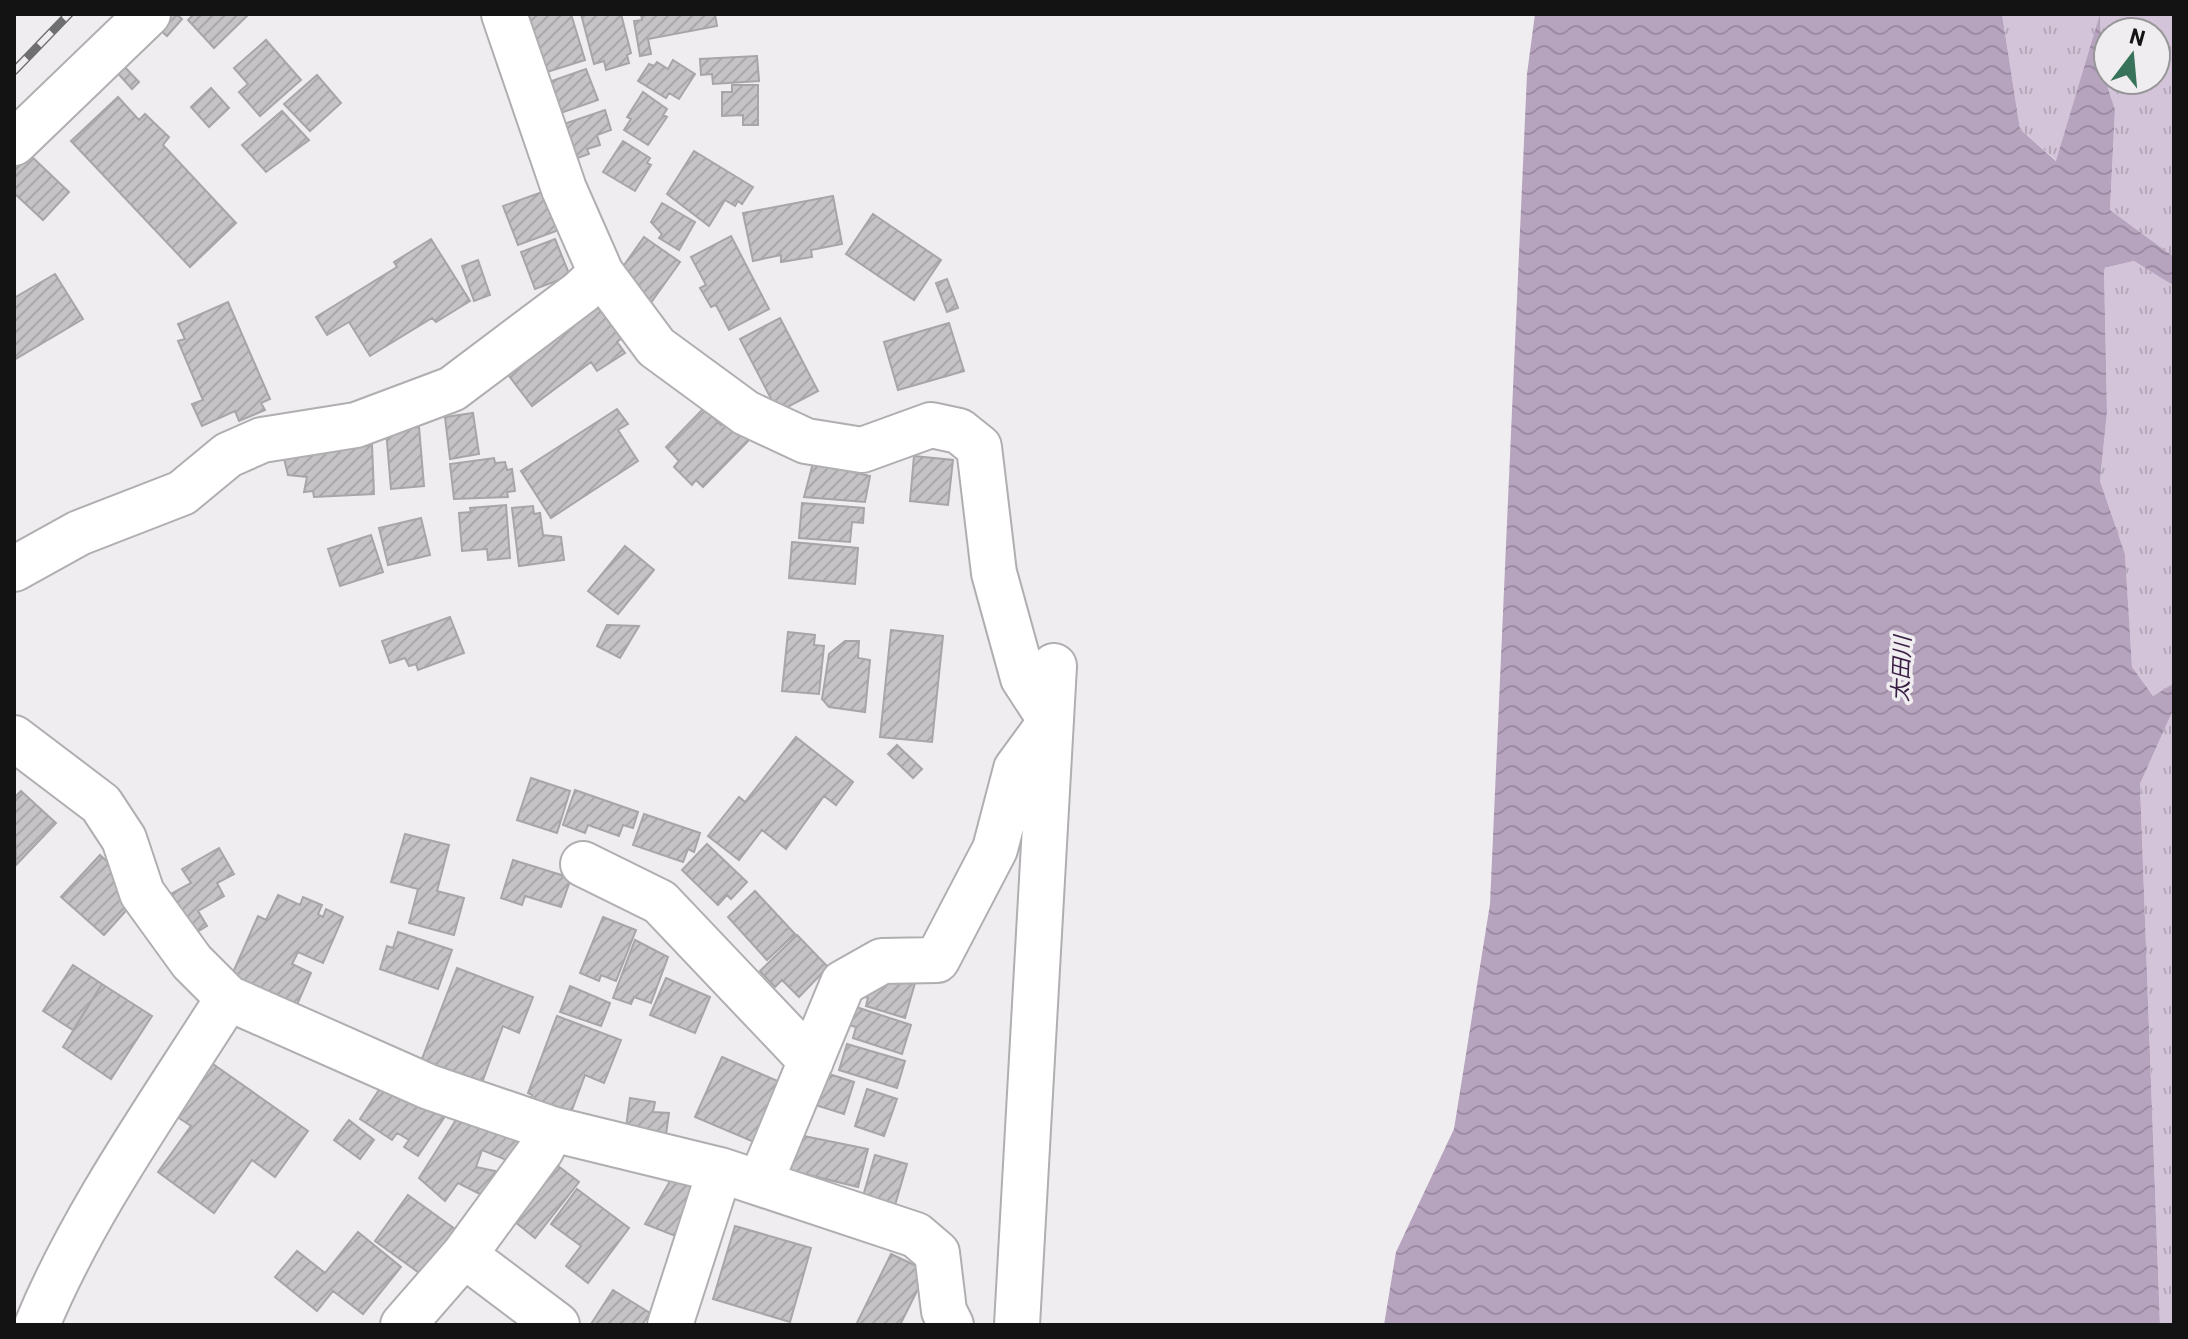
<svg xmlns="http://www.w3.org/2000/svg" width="2188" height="1339" viewBox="0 0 2188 1339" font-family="Barlow,'Noto Sans JP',sans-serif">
<defs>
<pattern id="grass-tufts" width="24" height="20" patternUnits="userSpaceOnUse" patternTransform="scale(2)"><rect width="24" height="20" fill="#d3c4d9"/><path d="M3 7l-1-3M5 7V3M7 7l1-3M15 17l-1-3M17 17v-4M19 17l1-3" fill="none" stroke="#b4a8b9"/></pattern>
<pattern id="water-waves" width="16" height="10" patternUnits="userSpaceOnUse" patternTransform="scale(2)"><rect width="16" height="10" fill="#b6a3be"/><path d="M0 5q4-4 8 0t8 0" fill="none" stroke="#9c8ba2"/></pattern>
<pattern id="building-hatch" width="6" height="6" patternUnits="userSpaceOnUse" patternTransform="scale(2)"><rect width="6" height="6" fill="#c5c3c6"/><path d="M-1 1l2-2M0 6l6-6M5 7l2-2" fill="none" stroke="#a8a7a9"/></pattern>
</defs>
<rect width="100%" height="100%" fill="#efedf0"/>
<path fill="url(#grass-tufts)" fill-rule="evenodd" d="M2002 14H2174V257L2110 210 2115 111 2102 70 2100 16 2057 161 2020 129ZM2108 32H2156V80H2108Z
M2134 261 2174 286V683L2153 696 2132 668 2125 554 2100 481 2107 412 2104 268Z
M2174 708V1325H2160L2140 784Z"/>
<path fill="url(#water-waves)" d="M1535 14H2002L2020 129 2056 161 2100 14 2102 70 2115 110 2110 210 2174 257V286L2134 261 2104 268 2107 412 2100 481 2125 554 2132 667 2153 696 2174 683V708L2140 784 2160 1325H1384L1396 1252 1454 1129 1490 904 1527 74Z"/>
<path fill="url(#building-hatch)" stroke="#a7a5a8" stroke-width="2" d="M159 14H176L182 19 167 36 151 22Z
M194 14H249L214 48 188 20Z
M571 14 585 60 547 72 539 47 530 49 524 28 532 26 529 15Z
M581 14H621L631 53 627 55 629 63 606 70 604 61 594 64Z
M641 14H715L717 26 648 39 651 54 640 56 634 21 642 20Z
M266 40 301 80 260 116 239 92 248 84 234 68Z
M757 56 759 81 713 84 712 74 701 75 700 59Z
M673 60 695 74 679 99 669 93 666 98 638 81 649 64 654 66 657 62 668 69Z
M119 61 139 82 132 89 113 68Z
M586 69 598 100 552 116 540 85Z
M317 75 341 103 310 131 284 104Z
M732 85H758V125H743V115L722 116V92H732Z
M211 88 229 108 209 127 191 107Z
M643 92 667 109 663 115 667 117 648 145 624 130 631 119 627 117Z
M118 97 139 120 145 114 169 137 163 145 236 223 190 267 71 141Z
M605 110 611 130 597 135 600 145 587 149 589 154 572 160 552 128Z
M282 111 309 140 266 172 242 145Z
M623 141 650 158 647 163 651 165 635 191 603 172Z
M694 151 753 187 742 204 738 201 735 206 725 200 709 226 667 194Z
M30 155 69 192 43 220 14 193V171Z
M545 191 559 230 518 245 503 206Z
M833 196 842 244 811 250 812 257 781 262V255L753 261 743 213Z
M662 203 695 222 679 250 659 238 662 234 651 222Z
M873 214 941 260 914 300 846 254Z
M731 236 769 309 729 330 716 305 711 307 700 288 706 285 691 257Z
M644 237 680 262 645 311 624 278 629 273 622 268Z
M431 239 470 301 436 322 432 318 370 356 349 322 327 335 316 317 397 267 394 262Z
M555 239 570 276 535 289 521 252Z
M478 260 490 295 474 301 462 266Z
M55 274 83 319 14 360V298Z
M947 279 958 308 947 312 936 283Z
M591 295 623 337 617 342 625 353 597 371 591 362 532 406 500 364Z
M228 302 270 399 261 403 265 410 239 421 235 411 202 426 192 404 203 400 178 341 185 339 178 324Z
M780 318 818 391 778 412 740 339Z
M949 323 964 371 898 390 884 342Z
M704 408 721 425 729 417 751 438 703 487 696 480 692 485 674 467 679 461 666 447Z
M617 409 628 424 618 430 638 461 551 518 521 471Z
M473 413 479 454 450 459 445 417Z
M419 427 424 486 391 489 386 430Z
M346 442V449L372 445 374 494 314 497 313 491 304 492 307 477 288 475 281 446Z
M914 456 953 460 948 505 910 501Z
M494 458 495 463 505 462 507 470 512 469 515 491 507 492 508 497 454 499 450 464Z
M813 463 852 466V472L870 476 865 502 804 497Z
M802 503 864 508 863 523 852 522 850 542 799 538Z
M506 505 510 558 488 560 487 549 462 551 459 513 471 512 470 508Z
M533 506 534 514 540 513 543 535 561 537 564 560 519 566 512 508Z
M421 518 430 555 388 565 379 528Z
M371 535 383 572 340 586 328 549Z
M792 542 858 548 855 584 789 578Z
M625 546 654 570 618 614 588 591Z
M450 617 464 653 418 670 416 664 409 666 405 658 390 663 382 641Z
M607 625 639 626 620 658 597 646Z
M891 630 943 636 932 742 880 737Z
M788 632 815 635 814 645 824 646 819 694 782 691Z
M845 641H859L858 658 870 660 865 712 829 707 822 699 829 654Z
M796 737 853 782 836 805 824 796 786 849 762 830 739 860 708 836 739 797 745 802Z
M897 745 922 769 913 778 888 754Z
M531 778 570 791 557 833 517 820Z
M575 790 638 812 633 828 623 825 619 836 588 825 585 833 563 825Z
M21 791 56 823 16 865 14 798Z
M644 814 700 833 694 852 688 849 683 862 633 845Z
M405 834 449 845 437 891 464 898 454 935 409 923 418 889 391 882Z
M707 844 747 882 731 899 727 895 718 905 682 870Z
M219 848 234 874 217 883 224 896 198 911 207 926 185 939 162 899 191 883 182 869Z
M100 855 142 893 104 935 61 897Z
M513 860 571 878 561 907 525 896 522 905 501 898Z
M755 891 795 934 767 960 728 917Z
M278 895 300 905 303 897 322 905 318 914 323 917 326 909 343 917 323 963 298 952 292 964 311 973 291 1018 231 977 258 916 266 920Z
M603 917 636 930 616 981 601 975 599 981 580 973Z
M398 932 452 950 438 989 380 969 387 946 393 948Z
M797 935 828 967 799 997 782 980 775 987 760 971Z
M635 940 668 957 651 1003 634 997 631 1004 613 998Z
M73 965 102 984 73 1030 43 1011Z
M457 968 533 997 519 1033 503 1026 480 1088 420 1064Z
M877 971 915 983 905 1018 866 1006 868 998 855 994Z
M666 978 710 997 695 1033 650 1015Z
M102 984 152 1016 111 1079 63 1047Z
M570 986 610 1003 601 1026 560 1012Z
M841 1002 911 1025 902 1054 853 1038 856 1027 835 1021Z
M557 1016 621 1040 604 1083 585 1075 569 1118 529 1102 532 1095 528 1093Z
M847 1044 905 1061 897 1088 839 1070Z
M722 1057 780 1082 754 1142 695 1117Z
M213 1064 308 1131 275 1177 252 1160 214 1213 158 1172 191 1126 176 1116Z
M813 1069 854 1082 844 1114 803 1101Z
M386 1079 448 1112 418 1156 404 1147 409 1140 397 1133 392 1140 360 1119Z
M867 1089 897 1099 884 1136 855 1126Z
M630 1098 655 1102 653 1112 669 1113 665 1141 625 1135Z
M463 1109 523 1130 516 1164 482 1150 476 1167 495 1171 486 1197 458 1183 445 1201 419 1178Z
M349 1120 374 1140 360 1159 334 1140Z
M789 1133 868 1149 858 1187 780 1168Z
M875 1155 907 1164 895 1205 863 1196Z
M553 1162 579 1182 535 1238 509 1217Z
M673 1176 698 1185 683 1239 645 1224Z
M577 1189 629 1228 588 1283 566 1266 581 1246 551 1224Z
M408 1195 455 1229 422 1275 375 1241Z
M735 1226 811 1248 790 1322 713 1299Z
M358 1232 401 1267 363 1314 333 1291 317 1311 275 1277 297 1251 325 1273Z
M891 1254 927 1271 900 1325H856Z
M613 1290 650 1313 642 1325 591 1324Z"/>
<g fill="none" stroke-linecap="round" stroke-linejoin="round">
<defs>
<path id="minor" d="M504 14 564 189 601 273 656 347 746 413 806 441 862 450 931 425 959 431 979 447 994 573 1023 678 1051 721 1016 769 995 849 937 960 882 961 843 983 760 1183
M14 143 148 14
M14 569 79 533 182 493 228 455 262 440 356 425 452 389 581 292 601 273
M14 738 101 804 124 839 142 893 192 962 228 998 429 1087 552 1129 720 1170 916 1235 937 1253 944 1311 951 1325
M583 864 660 902 811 1061
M464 1255 557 1325
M37 1325C83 1213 163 1101 228 998
M403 1325 464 1255 541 1150 552 1129
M670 1325 720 1170
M1017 1325 1054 666"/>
</defs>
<use href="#minor" stroke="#b0aeb1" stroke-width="48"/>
<use href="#minor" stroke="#fff" stroke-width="44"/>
<defs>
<path id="rail" d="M14 71 69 14"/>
</defs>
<use href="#rail" stroke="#6f6e70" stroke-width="9"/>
<use href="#rail" stroke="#efedf0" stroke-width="6" stroke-dasharray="18" stroke-linecap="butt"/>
</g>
<g text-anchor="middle" stroke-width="7" stroke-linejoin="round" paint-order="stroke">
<g font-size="22" font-style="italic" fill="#391e43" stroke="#efedf0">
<text transform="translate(1901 669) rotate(-88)" y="8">太田川</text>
</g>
</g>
<rect width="2188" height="1339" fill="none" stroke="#141314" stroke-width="32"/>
<g transform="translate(2132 56) rotate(16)"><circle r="38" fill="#efedf0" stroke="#979698" stroke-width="2"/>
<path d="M0-6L14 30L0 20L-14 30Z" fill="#37725b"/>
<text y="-12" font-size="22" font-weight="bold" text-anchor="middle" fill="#141314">N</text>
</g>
</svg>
